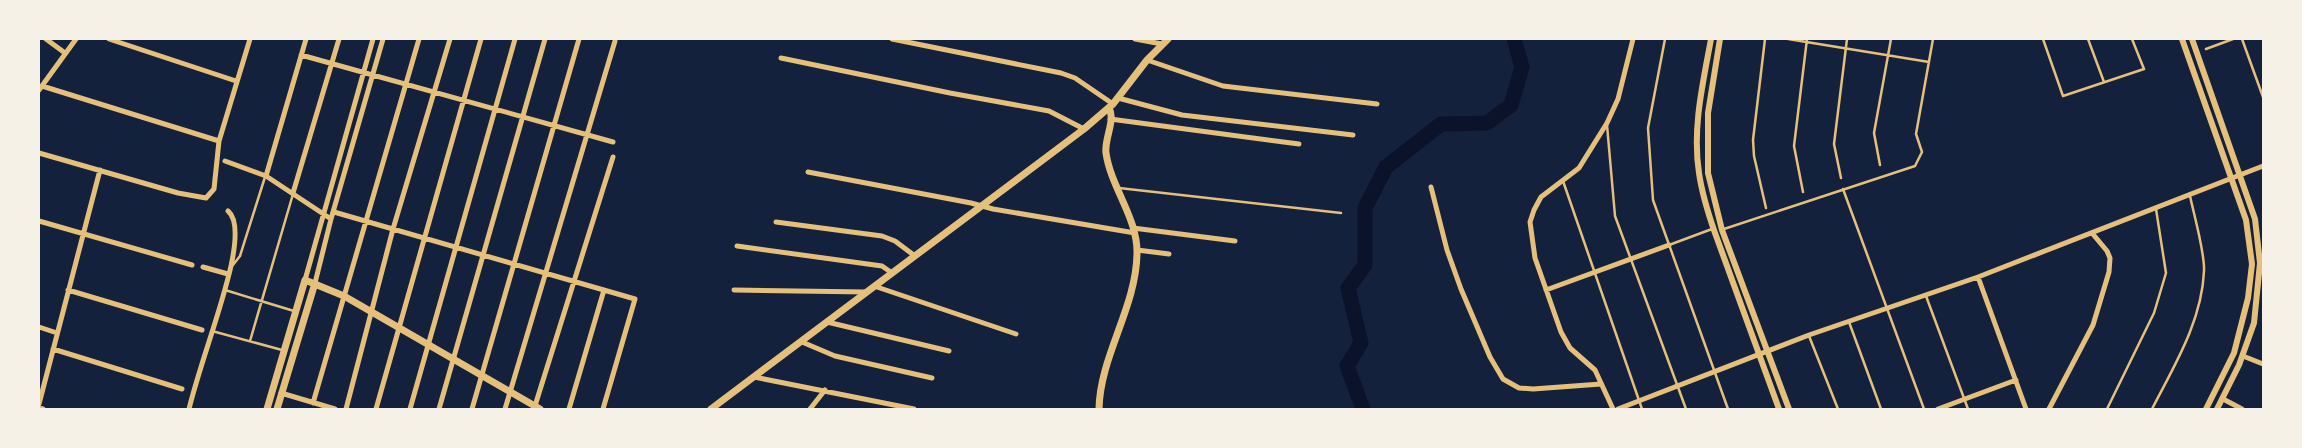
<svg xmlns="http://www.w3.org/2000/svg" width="2302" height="448" viewBox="0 0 2302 448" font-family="Commissioner,sans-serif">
<rect width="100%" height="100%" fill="#14213d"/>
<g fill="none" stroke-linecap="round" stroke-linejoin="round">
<path stroke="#0b132b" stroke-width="15" d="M1363 409 1347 366 1361 343 1348 288 1365 265V208L1386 167 1441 124 1487 123 1511 105 1522 67 1514 39"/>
<path stroke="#e5c07b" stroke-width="2.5" d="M1665 39 1648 128 1653 200 1728 409
M1765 39 1753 140 1754 156 1766 208
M1788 39 1929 62
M2043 39 2063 96 2144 69 2132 39
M2088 39 2104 82
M2242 39 2263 97
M2206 49 2233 39
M1607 125 1615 216 1686 409
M1880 165 1874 133 1891 39
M1841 178 1834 144 1847 39
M1563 181 1642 409
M1119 188 1341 213
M1843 189 1924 409
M1803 192 1794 146 1807 39
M1724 229 1915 166 1922 152 1916 134 1933 39
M1669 245 1712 229
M233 265 240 256 265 177
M225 290 294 311
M1926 296 1968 409
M1849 322 1881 409
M212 331 282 350
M1809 336 1838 409
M250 341 293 194
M2107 409 2154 313 2166 273 2156 209
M2152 409C2174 366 2202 321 2204 271 2205 253 2194 215 2190 196"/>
<path stroke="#e5c07b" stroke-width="5" d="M46 39 65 53
M109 39 236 81
M892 39 1061 73 1075 78 1113 104
M1135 39 1162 44
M301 55 613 142
M781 58 950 93 1049 111 1084 129
M1147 60 1223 86 1377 104
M42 86 219 141
M39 90 76 39
M1118 98 1182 115 1353 135
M1110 119 1299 144
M39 153 178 193 206 198 214 189 219 141 250 39
M225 161 266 176 331 219
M808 172 971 203 993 209 1135 233
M266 176 306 39
M1431 187 1447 250 1461 289 1490 357 1503 379 1519 388 1533 389 1601 384
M293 193 339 39
M334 212 635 299 603 409
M39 221 192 265
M776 222 882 236 895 241 915 256
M1133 228 1235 241
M737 246 882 266 892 273
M1137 250 1169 254
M203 267 228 274
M1978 277 2026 409
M305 280 373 39
M315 283 331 219 383 39
M874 286 1016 334
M68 290 202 330
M734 290 866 292
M1546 290 1669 245
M827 322 949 351
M39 327 57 333
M802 342 835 356 932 378
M53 349 182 389
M2243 356 2263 364
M754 377 914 409
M281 393 335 409
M2223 399 2242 409
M313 403 419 39
M39 404 100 170
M39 408 43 409
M189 409C201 361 220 314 231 266 234 252 240 221 228 211
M346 409 393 229 450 39
M376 409 481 39
M410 409 515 39
M439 409 545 39
M472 409 579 39
M505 409 615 41
M534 409 613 157
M569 409 604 290
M810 409 825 390
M1613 409 1595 370 1570 348 1561 332 1535 258 1530 222 1534 210 1541 197 1579 168 1607 123 1618 99 1633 39
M1618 409 1809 335 1978 277 2263 166
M1938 409 2016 380
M2049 409 2093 325 2109 272 2110 258 2107 251 2092 233"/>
<path stroke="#e5c07b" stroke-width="6" d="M1711 39C1703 83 1692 128 1699 173 1702 194 1708 213 1715 233L1779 409
M1720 39 1708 113V173L1722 230 1789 409
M2182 39 2246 220 2252 264 2248 298 2234 353 2206 409
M2192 39 2255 219 2260 263 2254 323 2239 365 2217 409"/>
<path stroke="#e5c07b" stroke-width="7" d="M267 409 305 280 344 296 540 409
M277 409 315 283
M711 409 1084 129 1113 104 1147 60 1168 39
M1099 409C1100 356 1136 308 1137 254 1138 218 1111 188 1106 153 1104 139 1116 120 1109 108"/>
</g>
<rect width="2302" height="448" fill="none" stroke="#f6f1e7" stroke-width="80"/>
</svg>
